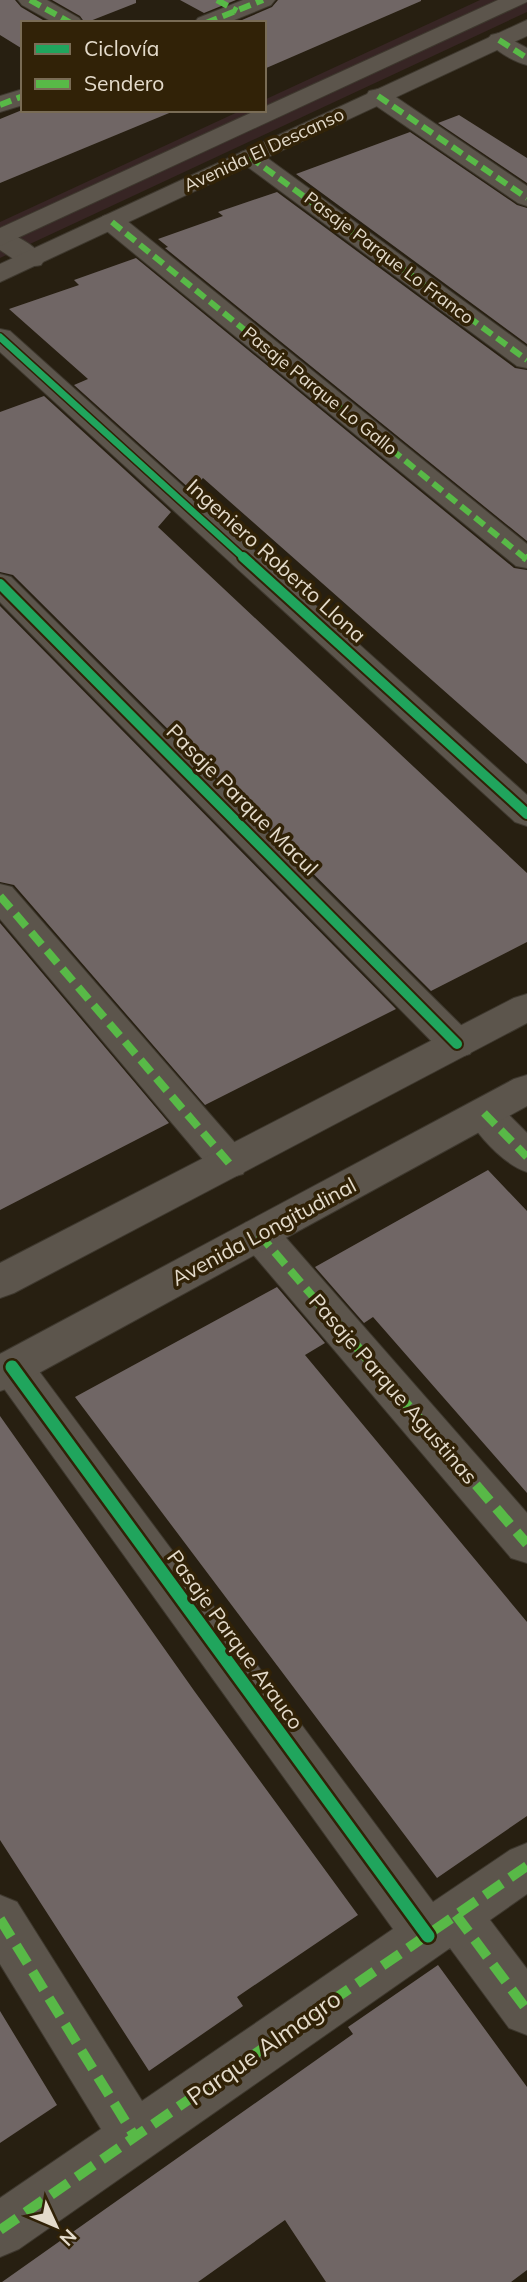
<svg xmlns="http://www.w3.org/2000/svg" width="527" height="2282" viewBox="0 0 527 2282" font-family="Mulish,sans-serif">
<rect width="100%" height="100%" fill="#271f11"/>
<path fill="#372524" d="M480 0H527V12L0 258V222L242 110H264V100Z"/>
<path fill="#706665" d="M0 0H15L21 7 48 23H23L21 48 0 35Z
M52 0H136V3L85 23 80 16Z
M180 0H236L204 13Z
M278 0H421V1L264 69V23H235L272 7Z
M22 110H174V111L0 183V119Z
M459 115 527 158V183L438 123Z
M410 132 517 205 527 208V344L296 174Z
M277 192 515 368 527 370V541L165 248 168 247 158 239 223 216 218 212Z
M136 258 514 568 527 570V764L203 478 191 490 74 385 88 379 9 309 79 285 74 280Z
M44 396 171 512 158 527 527 873V942L431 991 13 575 0 572V412Z
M0 606 396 1009 205 1105 14 885 0 882Z
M0 923 169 1123 0 1210Z
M488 1170 527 1211V1493L373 1317 364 1323 315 1267Z
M277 1287 325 1343 305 1355 527 1622V1816L437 1878 75 1397Z
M0 1416 195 1692 358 1915 237 1997 243 2006 149 2071 0 1840Z
M438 1965 527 2087V2270L511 2282H326L285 2220 198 2282H2L353 2034 348 2027Z
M0 2011 57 2105 0 2143Z"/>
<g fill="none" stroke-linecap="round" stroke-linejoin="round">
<defs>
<path id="minor" d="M18 0H47L79 18 83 23H54L22 5Z
M243 0H275L271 5 227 23H194L198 18Z
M499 33 527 48V65C514 62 495 51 487 40L491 35Z
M23 89V105L0 112V96Z
M378 89 387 91 527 186V206L518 203 369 101 366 96 369 91Z
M250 149 259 152 527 347V368L517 366 241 162 237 157 241 152Z
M112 214 121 216 527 544V568L516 566 103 228 99 222 103 216Z
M0 230C15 234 36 246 45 259L41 265C24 269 14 259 0 250Z
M0 329 10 331 527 795V826L515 822 0 352Z
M0 574 11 577 470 1034 476 1044 470 1054 457 1058 444 1054 0 602Z
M0 884 12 887 243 1152 248 1163 243 1174 229 1178 215 1174 0 919Z
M484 1099 497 1103 527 1133V1172C503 1164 477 1135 465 1113L471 1103Z
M259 1218 273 1223 527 1513V1563L511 1558 245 1245 239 1234 245 1223Z
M12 1350 27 1355 433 1902 510 1850 527 1843V1894L490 1920 527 1969V2035L509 2028 450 1948 19 2249 0 2257V2198L101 2129 0 1964V1895L17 1902 142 2101 393 1929 0 1383V1354Z"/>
<path id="tertiary" d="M498 0H527V2L0 246V228L257 110H264V107Z
M527 20V36L0 282V264Z"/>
<path id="secondary" d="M527 994V1023L14 1293 0 1298V1263L514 998Z
M527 1075V1106L15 1386 0 1391V1354L514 1079Z"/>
</defs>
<use href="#minor" stroke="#3e382e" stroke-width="2"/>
<use href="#tertiary" stroke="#3e382e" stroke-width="2"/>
<use href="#secondary" stroke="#3e382e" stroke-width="2"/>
<use href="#minor" fill="#5c554c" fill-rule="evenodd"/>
<use href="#tertiary" fill="#5c554c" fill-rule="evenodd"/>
<use href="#secondary" fill="#5c554c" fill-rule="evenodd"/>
<path stroke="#58b947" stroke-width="6" stroke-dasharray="12 6" stroke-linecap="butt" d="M30 0 71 23
M217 0 237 11
M206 23 263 0
M499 40 527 58
M378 96 527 198
M0 105 23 96
M250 157 527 360
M112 222 526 559"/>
<path stroke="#58b947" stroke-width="8" stroke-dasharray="16 8" stroke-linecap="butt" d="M524 557 527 559
M0 896 229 1163
M484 1113 527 1157
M259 1234 315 1299"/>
<path stroke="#58b947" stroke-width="10" stroke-dasharray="21 10" stroke-linecap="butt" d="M314 1297 527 1544
M456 1915 527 2010
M0 1919 135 2137
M0 2230 527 1866"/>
<defs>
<path id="cycleway-far2" d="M0 337 245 559"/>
<path id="cycleway-far1" d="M243 557 527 814
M0 584 457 1044"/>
<path id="cycleway" d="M12 1367 428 1936"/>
</defs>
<use href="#cycleway-far2" stroke="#312207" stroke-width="10"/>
<use href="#cycleway-far1" stroke="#312207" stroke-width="14"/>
<use href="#cycleway" stroke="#312207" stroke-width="18"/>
<use href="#cycleway-far2" stroke="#20a55d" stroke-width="7"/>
<use href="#cycleway-far1" stroke="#20a55d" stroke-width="10"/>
<use href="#cycleway" stroke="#20a55d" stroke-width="13"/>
</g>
<g text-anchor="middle" stroke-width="7" stroke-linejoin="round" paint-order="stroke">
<g font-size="18" fill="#e4dbcb" stroke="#312207">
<text transform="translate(264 150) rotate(-25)" y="6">Avenida El Descanso</text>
<text transform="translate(389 258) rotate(37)" y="6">Pasaje Parque Lo Franco</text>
<text transform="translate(320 391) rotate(39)" y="6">Pasaje Parque Lo Gallo</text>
</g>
<g font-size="21" fill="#e4dbcb" stroke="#312207">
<text transform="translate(276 561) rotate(42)" y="7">Ingeniero Roberto Llona</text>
<text transform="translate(242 800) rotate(45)" y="7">Pasaje Parque Macul</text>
<text transform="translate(264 1232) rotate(-28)" y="7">Avenida Longitudinal</text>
<text transform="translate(393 1389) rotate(49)" y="7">Pasaje Parque Agustinas</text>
<text transform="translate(235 1640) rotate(54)" y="7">Pasaje Parque Arauco</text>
</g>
<g font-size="24" fill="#e4dbcb" stroke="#312207">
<text transform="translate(264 2048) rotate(-35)" y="8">Parque Almagro</text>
</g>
</g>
<rect x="21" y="21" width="245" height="91" fill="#312207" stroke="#796c55" stroke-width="2"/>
<rect x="35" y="44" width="35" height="10" fill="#20a55d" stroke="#796c55" stroke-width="2"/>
<text x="84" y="56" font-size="21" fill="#e4dbcb">Ciclovía</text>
<rect x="35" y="79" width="35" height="10" fill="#58b947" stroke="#796c55" stroke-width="2"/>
<text x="84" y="91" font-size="21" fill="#e4dbcb">Sendero</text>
<g transform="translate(56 2226) rotate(134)" stroke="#312207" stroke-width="5" paint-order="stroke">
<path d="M0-5L12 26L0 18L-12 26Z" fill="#e4dbcb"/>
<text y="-10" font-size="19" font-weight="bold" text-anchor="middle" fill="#e4dbcb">N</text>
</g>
</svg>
